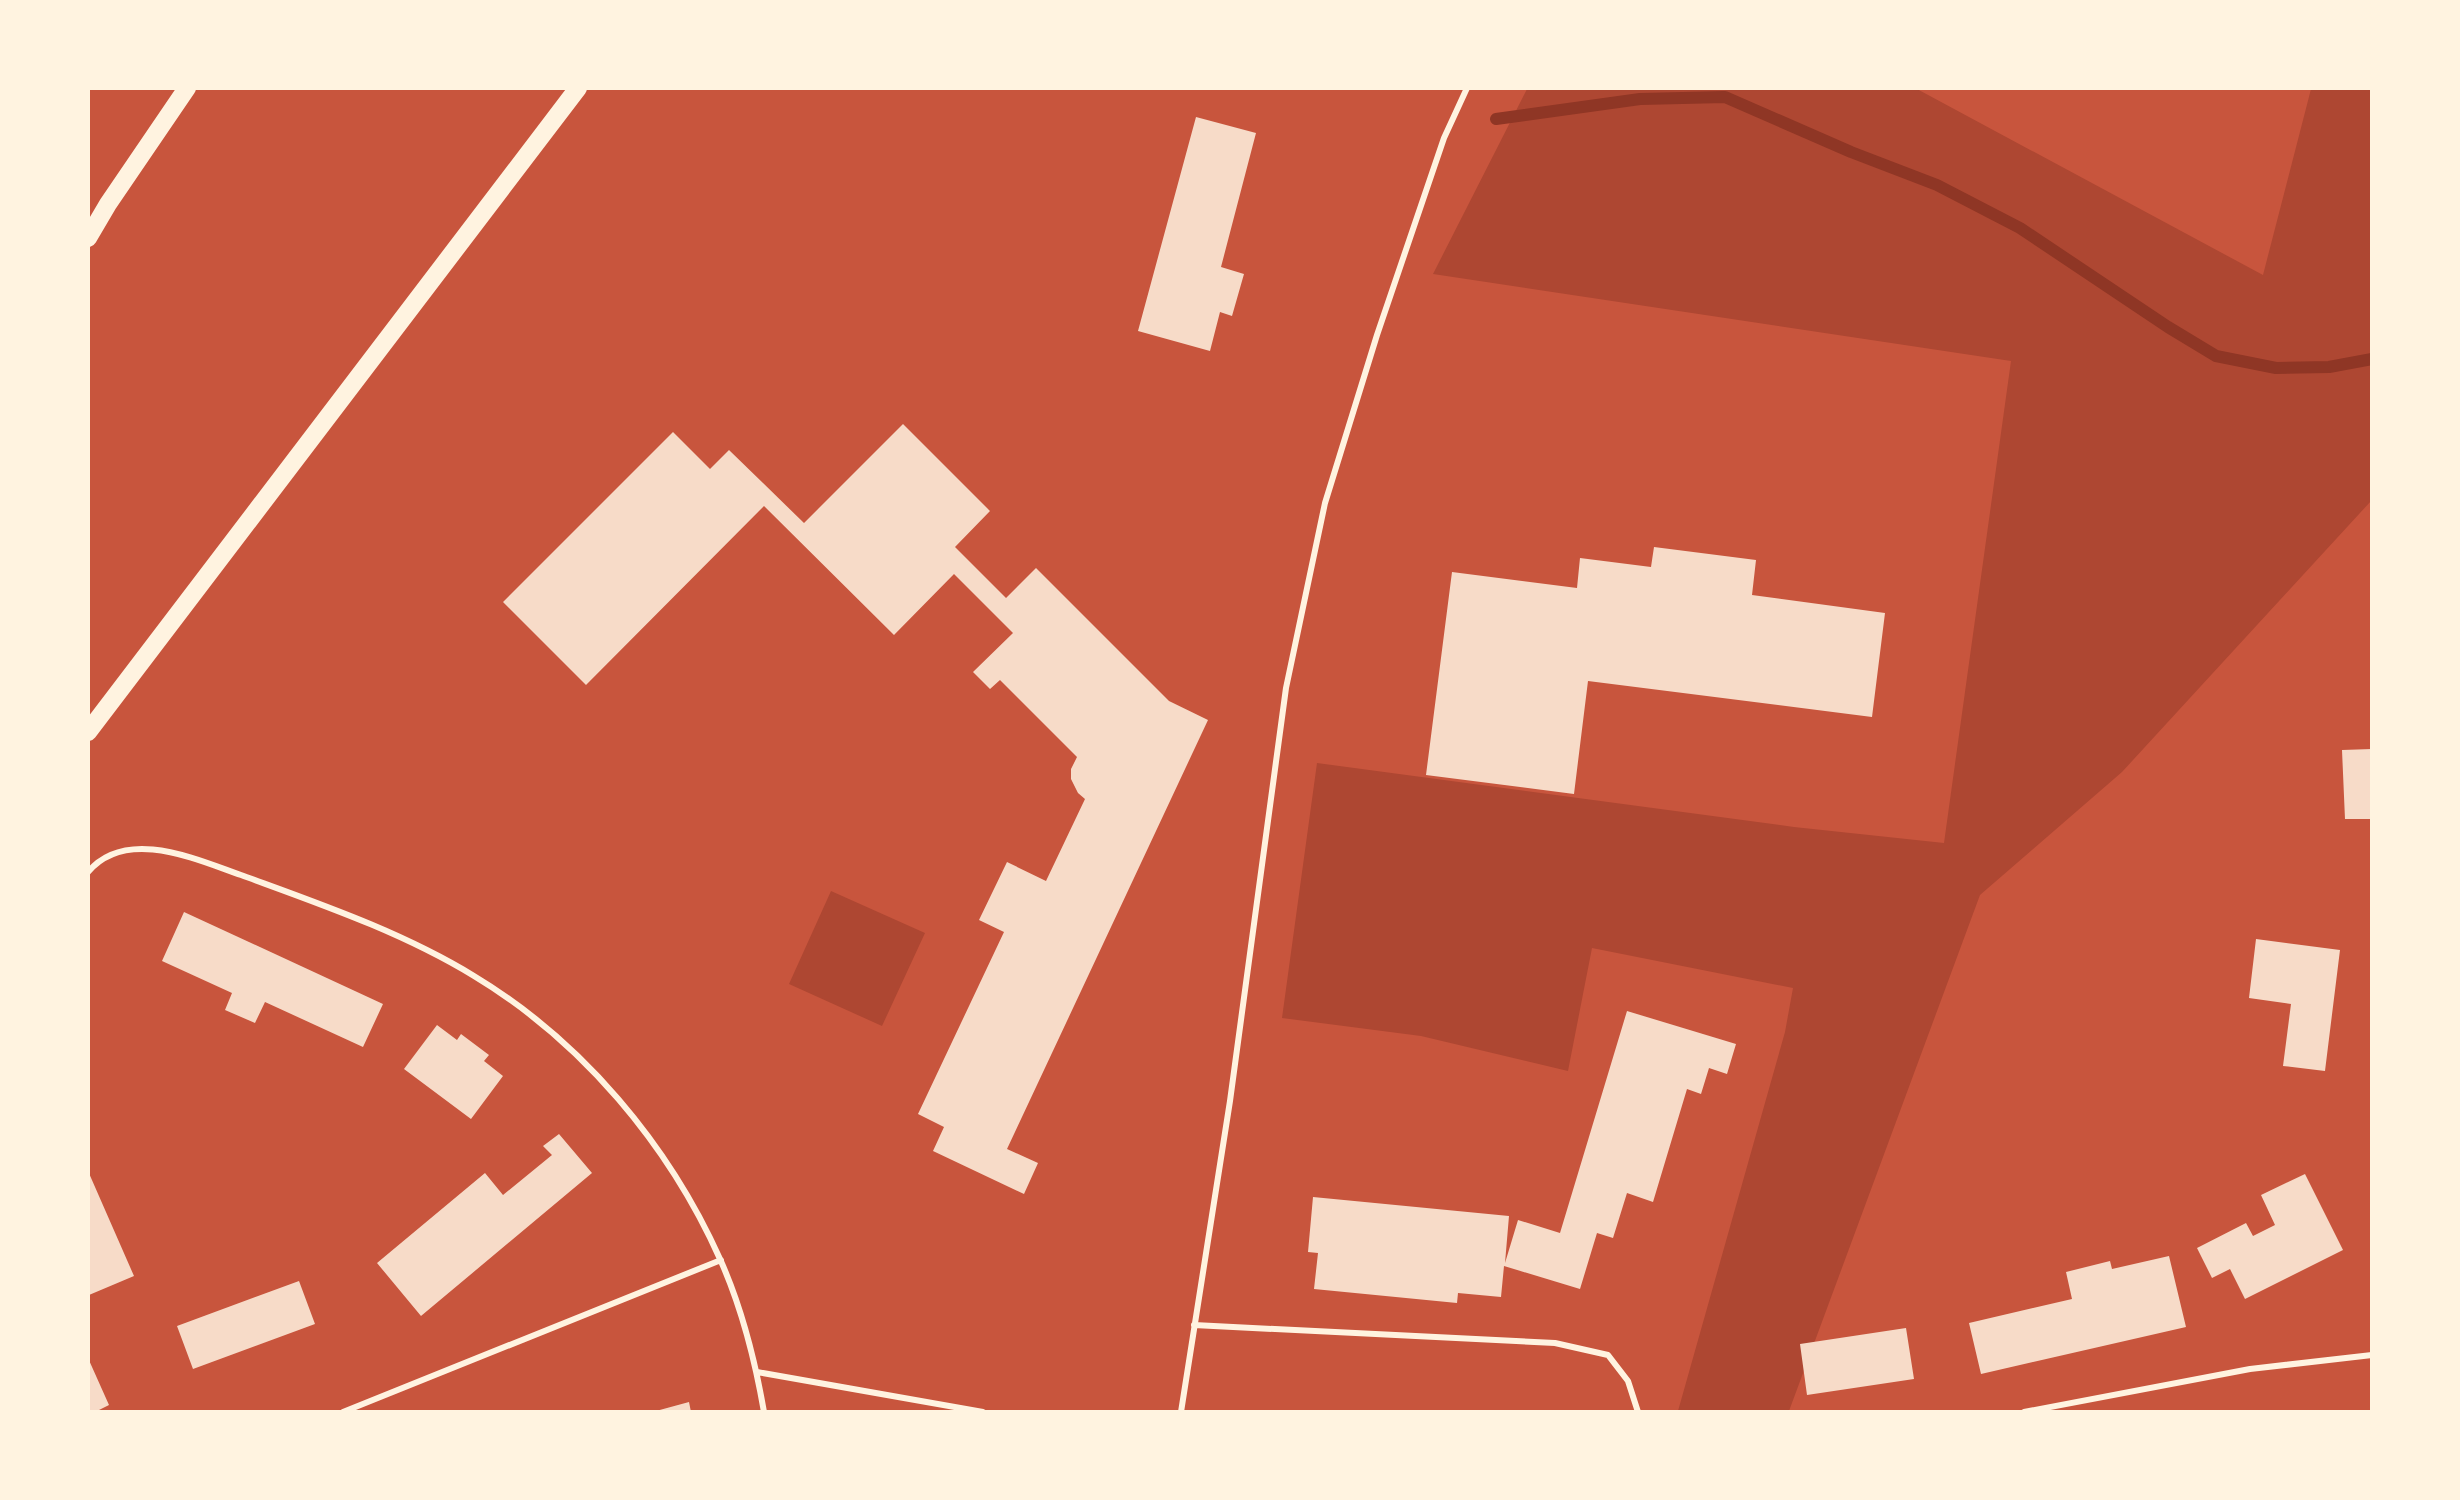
<svg xmlns="http://www.w3.org/2000/svg" width="2460" height="1500" viewBox="0 0 2460 1500" font-family="'Playfair Display',serif">
<rect width="100%" height="100%" fill="#c8553d"/>
<path fill="#ae4732" d="M1527 89H1917L2263 275 2311 89H2371V501L2122 772 1980 895 1789 1411H1678L1785 1032 1793 988 1592 948 1568 1071 1421 1036 1282 1018 1317 763 1794 827 1944 843 2011 361 1433 274Z
M831 891 925 933 882 1026 789 984Z"/>
<g fill="none" stroke-linecap="round" stroke-linejoin="round">
<path stroke="#8f3625" stroke-width="12" d="M1496 119 1640 99 1725 97 1851 152 1937 185 2020 228 2168 327 2216 356 2276 368 2329 367 2372 359"/>
</g>
<path fill="#f7dbc8" d="M1196 117 1256 133 1221 267 1244 274 1232 316 1220 312 1210 351 1138 331Z
M903 424 990 511 955 547 1006 598 1036 568 1169 701 1208 720 1007 1149 1038 1163 1024 1194 933 1151 944 1127 918 1114 1004 932 979 920 1007 862 1046 881 1085 799 1078 793 1071 779V769L1077 757 1000 680 990 689 973 672 1013 633 954 574 894 635 764 506 586 685 503 602 673 432 710 469 729 450 804 523Z
M1654 547 1756 560 1752 595 1885 613 1872 717 1588 681 1574 794 1426 775 1452 572 1577 588 1580 558 1651 567Z
M2372 749V819H2345L2342 750Z
M184 912 383 1004 363 1047 265 1002 255 1023 225 1010 232 993 162 961Z
M2256 939 2340 950 2325 1071 2283 1066 2291 1004 2249 998Z
M1627 1011 1736 1044 1727 1074 1709 1068 1701 1094 1687 1089 1653 1202 1627 1193 1613 1238 1597 1233 1580 1289 1504 1266 1501 1297 1458 1293 1457 1303 1314 1289 1318 1253 1308 1252 1313 1197 1509 1216 1505 1263 1518 1220 1560 1233Z
M437 1025 457 1040 461 1034 489 1055 484 1061 503 1076 471 1119 404 1069Z
M559 1134 592 1173 421 1316 377 1263 485 1173 503 1195 552 1155 543 1146Z
M88 1171 134 1276 89 1295 88 1293Z
M2305 1174 2343 1250 2245 1299 2230 1269 2212 1278 2197 1248 2246 1223 2253 1236 2275 1225 2261 1195Z
M2169 1256 2186 1327 1981 1374 1969 1323 2072 1299 2066 1272 2110 1261 2112 1269Z
M299 1281 315 1324 193 1369 177 1326Z
M1906 1328 1914 1379 1807 1395 1800 1344Z
M88 1358 109 1405 95 1412H88Z
M689 1402 691 1412H656V1411Z"/>
<g fill="none" stroke-linecap="round" stroke-linejoin="round">
<path stroke="#fff3e0" stroke-width="6" d="M88 872C126 827 195 859 241 875 320 904 402 932 474 976 582 1041 669 1145 720 1259 742 1308 755 1360 764 1412
M1194 1325 1555 1343 1608 1355 1628 1381 1638 1412
M757 1372 983 1412
M343 1412 721 1260
M1181 1412 1230 1101 1286 688 1325 503 1377 335 1444 138 1467 88
M2024 1412 2250 1369 2372 1355"/>
<path stroke="#fff3e0" stroke-width="18" d="M88 238 108 204 187 88
M88 732 578 88"/>
</g>
<rect width="2460" height="1500" fill="none" stroke="#fff3e0" stroke-width="180"/>
</svg>
